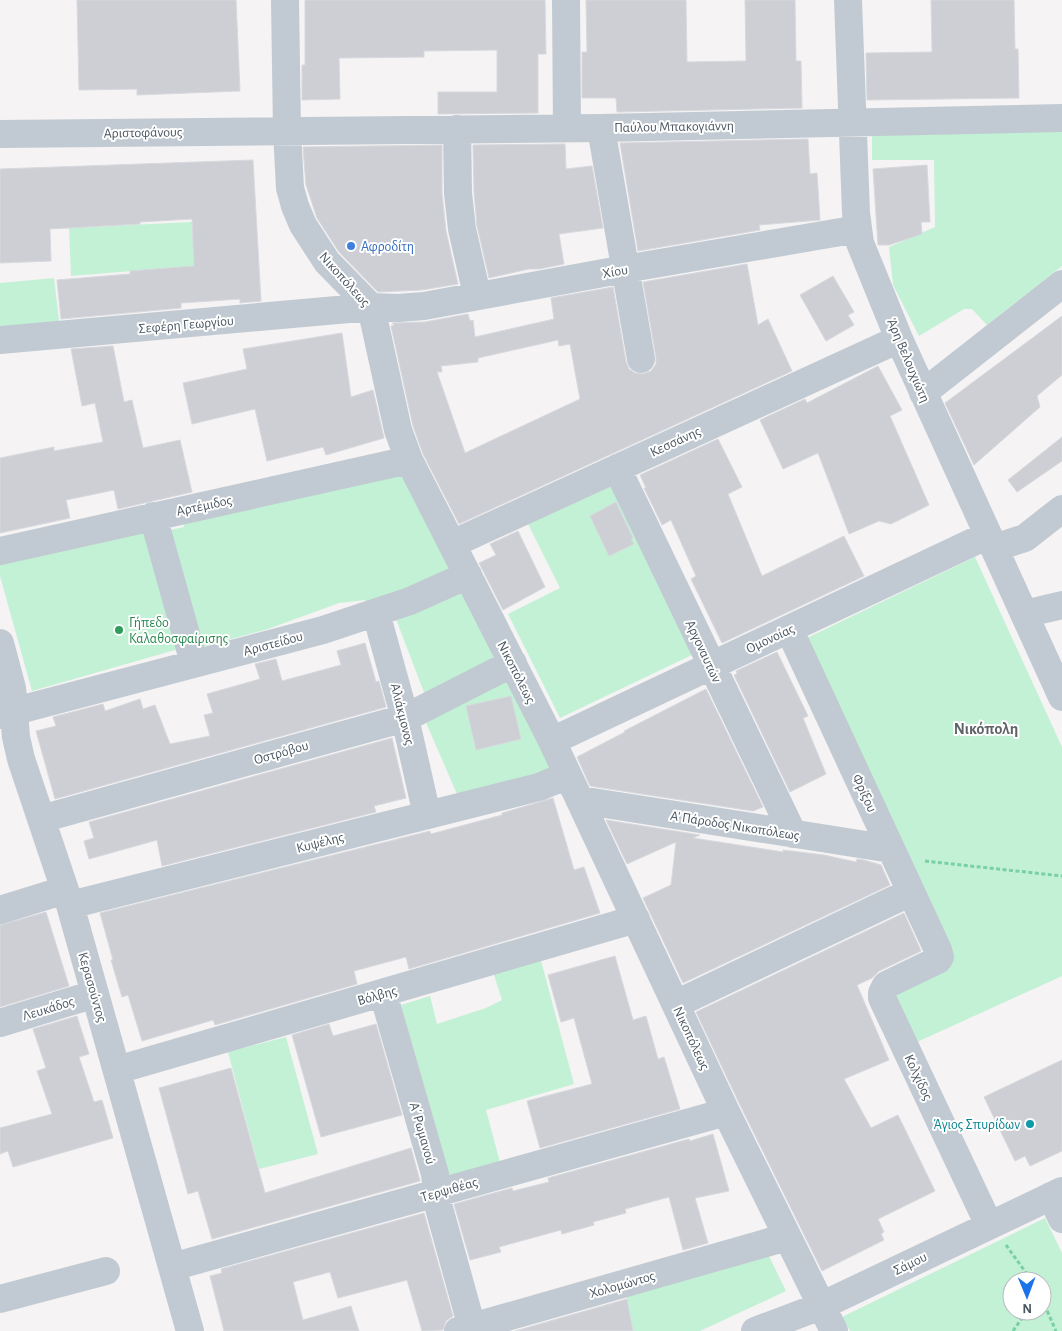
<svg xmlns="http://www.w3.org/2000/svg" width="1062" height="1331" viewBox="0 0 1062 1331" font-family="'Alegreya Sans',sans-serif">
<rect width="100%" height="100%" fill="#f5f3f3"/>
<path fill="#c3f1d5" fill-rule="evenodd" d="M1062 130V266L987 325 972 309H964L919 336 893 285 889 247 935 227 934 160H872V134Z
M192 222 194 266 71 276 69 228Z
M54 278 60 329 0 334V283Z
M402 471 454 569 370 606 365 600 339 603 268 629 198 648 166 531 184 527 183 521Z
M613 484 694 654 560 718 508 614 560 588 528 524Z
M144 526 182 648 32 691 0 576V561Z
M975 557 1062 747V976L917 1042 890 990 954 959 807 638Z
M464 592 501 662 425 695 396 619Z
M508 672 560 769 457 794 424 718Z
M540 957 574 1084 486 1110 502 1170 452 1184 401 1005 430 996 437 1024 486 1008 502 1000 493 972Z
M286 1037 318 1154 259 1169 228 1052Z
M1045 1218 1062 1253V1331H850L842 1317ZM1012 1281H1042V1311H1012Z
M766 1250 786 1291 700 1331H633L626 1292Z"/>
<path fill="#cdcfd5" stroke="#d7d9de" fill-rule="evenodd" d="M77 0H236L240 91 137 95V89L79 90Z
M305 0H545L546 54H538V113L438 114V92H497V50L424 51V57L339 58 340 99 302 100V65H305Z
M586 0H686L687 62 746 61 745 0H795L796 61H801L802 108 617 112 616 98H582V52H587Z
M931 0H1014L1015 49H1018L1019 98 867 100 866 53 932 52Z
M808 139 810 174 817 173 820 220 759 225 760 230 638 251 620 143Z
M565 144 566 169 592 166 603 228 559 234 564 264 539 269H529L489 278 477 226 474 192 473 145Z
M442 145V193L446 231 458 284 422 290 378 292 339 252 317 218 306 185 303 147Z
M253 160 261 301 240 303V299L181 303V308L61 319 57 280 130 274V271L194 266 192 219 140 222V224L50 229 51 261 0 263V169Z
M927 165 930 222H921L922 234 889 245H878L873 169Z
M747 264 758 325 768 319 792 371 459 524 423 454 413 426 391 326 394 325 392 323 425 322 468 314 470 321 473 320 475 337 554 319 551 298 613 287 626 362 629 369 635 373 643 374 651 371 656 364V357L643 282ZM558 340 559 346 570 344 580 399 465 453 437 372H442L441 366 478 362V358Z
M833 276 854 312 848 315 854 325 826 341 800 295Z
M1062 316V375L1037 396 1040 407 974 465 945 403Z
M342 333 351 397 373 390 384 438 326 455 323 447 267 461 255 409 192 424 183 383 247 369 243 349Z
M113 346 124 402 132 400 143 448 180 440 192 492 118 509 114 490 66 500 70 518 0 533V458L54 447V451L103 442 95 403 82 406 71 349Z
M878 366 902 410 890 416 929 505 891 524 879 521 849 534 818 453 783 469 760 420 805 399 807 403Z
M1062 437V461L1017 492 1008 480Z
M718 439 742 487 728 494 762 576 844 536 864 576 722 643 691 579 696 576 671 520 662 525 644 488H646L640 475Z
M616 502 633 538 631 539 634 544 609 556 590 516Z
M518 531 545 587 503 610 479 563 496 555 490 544Z
M365 643 376 682 379 681 386 707 55 799 36 731 56 726 53 717 103 704 105 711 140 699 143 709 155 705 170 744 210 736 204 715 213 713 207 694 260 679 255 664 276 659 282 681 341 665 337 651Z
M777 652 808 716 803 718 826 774 790 792 734 675 737 674 736 671Z
M706 689 763 807 753 811 590 786 577 757 625 732 624 731Z
M511 696 521 739 476 750 466 706Z
M392 738 406 798 374 806 376 812 162 866 157 840 89 859 84 841 94 838 89 822Z
M553 798 574 870 584 867 600 913 409 969 406 957 354 971 357 984 215 1025 213 1020 142 1041 128 995 122 997 111 960H113L100 913 430 831 431 834 502 815V813Z
M606 820 700 835 693 838 783 852V850L824 855 856 862 857 859 864 860 881 865 890 885 683 983 643 898 671 885 676 842 627 864Z
M46 912 69 986 0 1007V925Z
M904 913 921 951 879 971 872 978 857 985 889 1060 844 1079 871 1128 898 1115 935 1191 878 1219 884 1232 881 1234 884 1240 822 1271 740 1105 696 1012Z
M615 956 633 1020 646 1016 658 1059 664 1057 680 1109 540 1148 527 1101 592 1084 574 1018 561 1022 548 975Z
M77 1016 89 1054 79 1057 94 1102 102 1100 113 1138 13 1167 8 1151 0 1154V1128L52 1114 37 1071 46 1068 33 1029Z
M329 1024 333 1036 376 1024 402 1115 321 1137 292 1035Z
M1062 1060V1151L1030 1166 1025 1156 1015 1161 984 1097Z
M231 1068 265 1193 411 1148 420 1181 212 1239 198 1191 188 1194 159 1088Z
M713 1134 729 1191 695 1198 708 1243 683 1250 669 1197 625 1209 626 1213 593 1222 594 1225 562 1234 561 1230 499 1247 501 1252 470 1260 454 1204 512 1188 513 1191 549 1182 548 1178 689 1139 690 1141Z
M424 1213 453 1316 446 1321 443 1330 422 1331 407 1280 338 1298 330 1272 293 1282 303 1320 351 1306 359 1331H224L210 1276 222 1273 221 1269Z
M627 1299 633 1331H515Z"/>
<g fill="none" stroke-linecap="round" stroke-linejoin="round">
<path stroke="#7ad0a6" stroke-width="3" stroke-dasharray="4 2.5" stroke-linecap="butt" d="M925 861 1062 876
M1006 1245 1032 1281
M1042 1299 1056 1331
M1013 1331 1027 1311"/>
<path stroke="#c1cad2" stroke-width="28" d="M285 0 287 131 290 188 295 206 303 225 327 262 371 307 398 430 409 460 552 741 726 1112 834 1331
M566 0 567 128
M848 0 856 213 860 243 899 339 1062 697
M601 128 641 359
M457 129 458 193 462 229 477 295
M0 134 601 128 1062 118
M0 340 371 307 398 308 424 306 625 269 858 229
M923 393 1062 284
M617 468 793 834
M153 516 194 663
M452 544 899 339
M994 548 1025 538 1062 509
M0 551 409 460
M376 613 405 718 427 815
M1024 614 1062 605
M789 629 938 950 940 957 938 960 886 985 882 993V998L989 1225
M0 643 12 688 16 737 21 759 70 905 190 1331
M0 715 323 630 410 601 468 575
M552 741 988 535
M580 800 891 849
M41 819 405 718 513 663
M70 905 539 787 568 775
M0 910 65 890
M383 993 435 1174 439 1208 473 1331
M676 1004 911 892
M0 1023 95 994
M117 1070 636 919
M1051 1196 1062 1219
M172 1267 726 1112
M0 1299 106 1271
M458 1331 787 1237
M755 1331 821 1306 1062 1191"/>
</g>
<circle fill="#3f7fe0" stroke="#fff" stroke-width="2" cx="351" cy="246" r="5"/>
<circle fill="#2e9e5b" stroke="#fff" stroke-width="2" cx="119" cy="630" r="5"/>
<circle fill="#0f9aa8" stroke="#fff" stroke-width="2" cx="1030" cy="1124" r="5"/>
<g text-anchor="middle" stroke-width="4" stroke-linejoin="round" paint-order="stroke">
<g font-size="14" fill="#4a5661" stroke="#fff">
<text transform="translate(674 126) rotate(-1)" y="5">Παύλου Μπακογιάννη</text>
<text transform="translate(143 132) rotate(-1)" y="5">Αριστοφάνoυς</text>
<text transform="translate(615 271) rotate(-10)" y="5">Χίου</text>
<text transform="translate(345 279) rotate(48)" y="5">Νικοπόλεως</text>
<text transform="translate(186 324) rotate(-5)" y="5">Σεφέρη Γεωργίου</text>
<text transform="translate(909 360) rotate(67)" y="5">Άρη Βελουχιώτη</text>
<text transform="translate(675 441) rotate(-25)" y="5">Κεσσάνης</text>
<text transform="translate(204 505) rotate(-12)" y="5">Αρτέμιδος</text>
<text transform="translate(770 638) rotate(-25)" y="5">Ομονοίας</text>
<text transform="translate(273 643) rotate(-15)" y="5">Αριστείδου</text>
<text transform="translate(704 651) rotate(65)" y="5">Αργοναυτών</text>
<text transform="translate(517 672) rotate(63)" y="5">Νικοπόλεως</text>
<text transform="translate(403 714) rotate(76)" y="5">Αλιάκμονος</text>
<text transform="translate(281 752) rotate(-16)" y="5">Οστρόβου</text>
<text transform="translate(865 793) rotate(65)" y="5">Φρίξου</text>
<text transform="translate(735 825) rotate(9)" y="5">Α' Πάροδος Νικοπόλεως</text>
<text transform="translate(320 842) rotate(-14)" y="5">Κυψέλης</text>
<text transform="translate(93 987) rotate(74)" y="5">Κερασούντος</text>
<text transform="translate(377 995) rotate(-16)" y="5">Βόλβης</text>
<text transform="translate(48 1008) rotate(-17)" y="5">Λευκάδος</text>
<text transform="translate(692 1038) rotate(65)" y="5">Νικοπόλεως</text>
<text transform="translate(919 1077) rotate(65)" y="5">Κολχίδος</text>
<text transform="translate(423 1133) rotate(74)" y="5">Α΄ Ρωμανού</text>
<text transform="translate(449 1189) rotate(-16)" y="5">Τερψιθέας</text>
<text transform="translate(910 1263) rotate(-26)" y="5">Σάμου</text>
<text transform="translate(622 1284) rotate(-16)" y="5">Χολομώντος</text>
</g>
<g font-size="14" fill="#366cbe" stroke="#fff" text-anchor="start">
<text x="361" y="251">Αφροδίτη</text>
</g>
<g font-size="14" fill="#27864d" stroke="#fff" text-anchor="start">
<text x="129" y="627">Γήπεδο<tspan x="129" dy="16">Καλαθοσφαίρισης</tspan></text>
</g>
<g font-size="14" fill="#0d838f" stroke="#fff" text-anchor="end">
<text x="1020" y="1129">Άγιος Σπυρίδων</text>
</g>
<g font-size="16" font-weight="bold" fill="#5f6368" stroke="#fff">
<text x="986" y="734">Νικόπολη</text>
</g>
</g>
<g transform="translate(1027 1296) rotate(179)"><circle r="24" fill="#ffffff" stroke="#b7bbc0"/>
<path d="M0-4L9 19L0 12L-9 19Z" fill="#1a73e8"/>
<text y="-8" font-size="14" font-weight="bold" text-anchor="middle" fill="#4a5661">N</text>
</g>
</svg>
